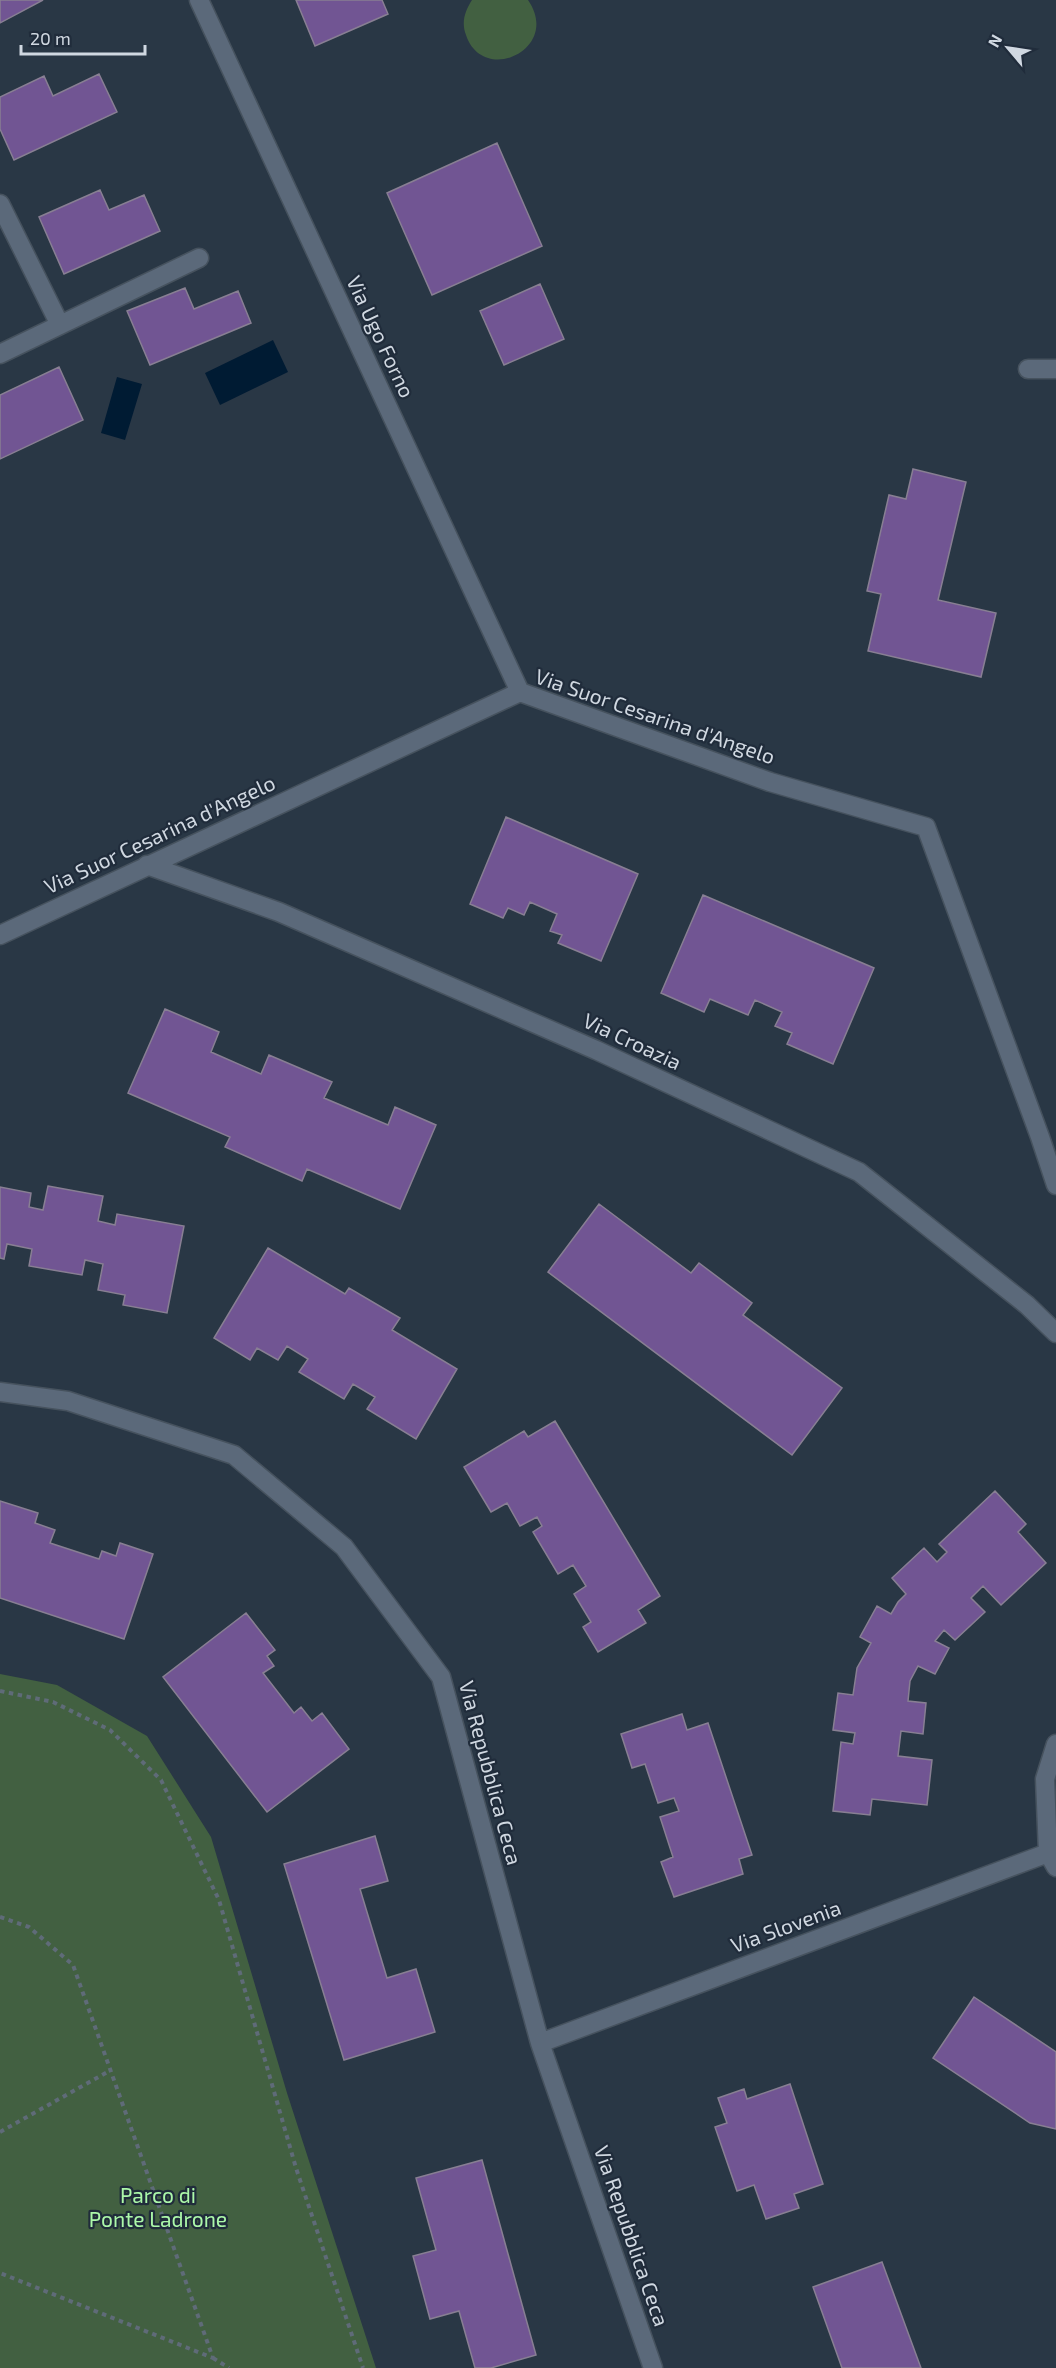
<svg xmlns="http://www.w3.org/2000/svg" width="1056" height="2368" viewBox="0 0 1056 2368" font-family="'Exo 2',sans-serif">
<rect width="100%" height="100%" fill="#293745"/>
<path fill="#426041" d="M472 0H528C562 49 483 86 466 35 461 22 465 11 472 0Z
M0 1674 57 1685 147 1736 211 1837 287 2093 376 2368H0Z"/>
<path fill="#001b33" d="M273 340 288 372 220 405 205 373Z
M117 377 142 384 125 440 101 433Z"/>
<path fill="#715593" stroke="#887f93" stroke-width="1.5" d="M0 0H43L0 23Z
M296 0H382L388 14 315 46Z
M99 74 117 112 14 160 0 129V97L44 76 53 96Z
M497 143 542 246 432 295 387 193Z
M100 190 109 210 144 195 160 231 64 274 39 217Z
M540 284 564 339 504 365 480 311Z
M185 288 194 309 238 291 251 323 150 365 127 311Z
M59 367 83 420 0 459V395Z
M913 469 966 482 938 600 996 613 981 677 868 651 881 594 867 591 889 495 906 499Z
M506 817 638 874 601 961 558 943 562 935 550 931 557 914 530 902 524 915 508 908 503 918 470 904Z
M703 895 874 968 833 1064 787 1044 792 1033 775 1026 782 1012 755 1000 748 1015 710 999 704 1012 661 993Z
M165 1009 219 1032 211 1052 261 1074 269 1055 332 1082 324 1098 388 1125 395 1107 436 1125 400 1209 307 1169 302 1181 225 1147 230 1137 128 1093Z
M48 1186 103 1196 98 1221 115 1225 117 1214 184 1226 167 1313 123 1305 125 1295 98 1290 103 1264 85 1260 82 1275 29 1266 32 1249 7 1244 4 1259 0 1258V1187L31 1193 29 1207 43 1210Z
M599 1204 691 1273 699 1263 752 1303 743 1315 842 1388 792 1455 548 1272Z
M268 1248 345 1294 349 1288 400 1318 392 1330 457 1369 416 1439 367 1409 375 1397 353 1384 344 1399 299 1372 308 1359 287 1346 278 1360 257 1348 250 1360 214 1338Z
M555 1421 660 1596 638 1610 646 1623 598 1652 583 1627 591 1622 574 1594 586 1586 573 1565 558 1574 533 1532 542 1526 537 1517 520 1526 507 1503 491 1512 464 1467 524 1431 528 1437Z
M995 1491 1026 1524 1018 1532 1046 1563 1001 1605 983 1586 971 1598 985 1612 955 1640 944 1630 935 1641 949 1648 935 1674 918 1666 910 1681 908 1701 926 1703 923 1734 901 1731 898 1756 932 1760 927 1805 872 1799 870 1815 833 1811 841 1742 853 1744 855 1733 833 1730 838 1693 853 1695 857 1668 871 1643 860 1637 877 1606 891 1614 898 1602 906 1594 892 1578 924 1548 937 1562 947 1552 939 1544Z
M0 1501 38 1513 35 1523 55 1530 50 1543 99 1559 102 1551 116 1556 120 1543 153 1554 124 1639 0 1598Z
M246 1613 275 1650 267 1656 274 1666 263 1673 294 1713 301 1707 312 1721 322 1713 349 1749 267 1812 163 1677Z
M682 1714 687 1730 708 1723 752 1855 739 1859 743 1874 674 1897 661 1862 673 1857 660 1817 679 1811 674 1798 658 1803 645 1764 632 1768 621 1734Z
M375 1836 388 1881 360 1889 387 1978 416 1969 435 2032 344 2060 284 1864Z
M974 1997 1056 2052V2129L1030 2123 933 2058Z
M790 2084 823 2184 794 2194 799 2208 766 2219 754 2185 737 2191 715 2127 727 2123 718 2098 744 2089 747 2099Z
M482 2160 536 2355 491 2368H475L459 2311 430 2319 413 2256 436 2250 416 2178Z
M882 2262 921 2368H842L813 2287Z"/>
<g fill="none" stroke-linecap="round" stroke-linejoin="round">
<defs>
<path id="street" d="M199 0 520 692
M0 204 60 325
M0 354 199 258
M1028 369H1056
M147 865 279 912 596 1050 859 1172 1027 1305 1056 1333
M0 935 520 692 770 782 926 827 1040 1137 1056 1185
M0 1392 68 1401 234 1455 344 1547 441 1677 540 2043 653 2368
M1056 1744 1045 1779 1048 1853 1056 1867
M540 2043 1048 1853"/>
</defs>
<use href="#street" stroke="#46525e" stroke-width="21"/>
<path stroke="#5f6b78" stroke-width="4" stroke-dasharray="4.5 4.5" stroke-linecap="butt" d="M0 1691 53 1702 110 1730 161 1780 219 1900 296 2168 363 2368
M0 1917 29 1927 73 1965 213 2358 0 2273
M0 2132 111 2070
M213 2358 229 2368"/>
<use href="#street" stroke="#5b697a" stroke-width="18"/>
</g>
<g text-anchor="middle" stroke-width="4.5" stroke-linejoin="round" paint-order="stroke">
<g font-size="21" fill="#d0d8e1" stroke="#202c3b">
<text transform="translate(380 337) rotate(65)" y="7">Via Ugo Forno</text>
<text transform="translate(655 717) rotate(19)" y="7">Via Suor Cesarina d'Angelo</text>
<text transform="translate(160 835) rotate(-25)" y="7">Via Suor Cesarina d'Angelo</text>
<text transform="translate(632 1042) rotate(25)" y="7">Via Croazia</text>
<text transform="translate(490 1773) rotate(75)" y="7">Via Repubblica Ceca</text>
<text transform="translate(786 1927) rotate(-20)" y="7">Via Slovenia</text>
<text transform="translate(631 2236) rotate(71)" y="7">Via Repubblica Ceca</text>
</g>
<g font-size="21" fill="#acf8a9" stroke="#202c3b">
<text x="158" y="2203">Parco di<tspan x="158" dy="24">Ponte Ladrone</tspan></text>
</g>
</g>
<g transform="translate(1008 48) rotate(299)" stroke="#202c3b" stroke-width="4.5" paint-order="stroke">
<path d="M0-4.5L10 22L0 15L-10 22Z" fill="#d0d8e1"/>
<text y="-9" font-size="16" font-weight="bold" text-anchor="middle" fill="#d0d8e1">N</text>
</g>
<path d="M21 45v9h124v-9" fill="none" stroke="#d0d8e1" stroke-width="3"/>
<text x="30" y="45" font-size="18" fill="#d0d8e1" stroke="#202c3b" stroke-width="4.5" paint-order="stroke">20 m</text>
</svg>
